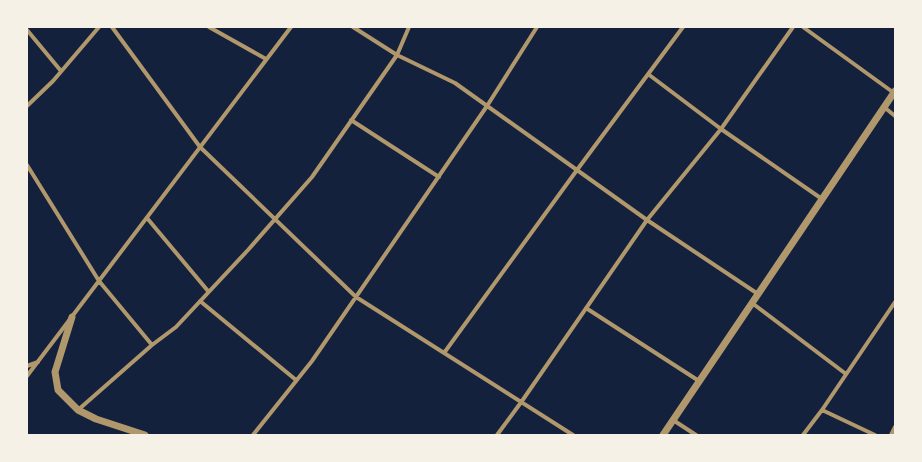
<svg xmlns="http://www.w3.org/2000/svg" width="922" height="462" viewBox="0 0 922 462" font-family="'Exo 2',sans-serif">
<rect width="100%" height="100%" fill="#14213d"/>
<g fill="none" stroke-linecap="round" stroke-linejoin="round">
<path stroke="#b1986c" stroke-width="4" d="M112 27 200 147 356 297 573 435
M209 27 266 59
M353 27 397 55 455 83 647 220 758 294
M803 27 894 93
M27 30 61 71
M648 74 721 129 822 199
M27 106 53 81 99 27
M884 107 895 116
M351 120 439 177
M27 165 99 281 152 345
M147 218 208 291
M200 301 296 380
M752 303 846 374
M586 308 699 381
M444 353 577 170 683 27
M27 366 38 362
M27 376 291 27
M78 410 152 345 176 327 248 250 312 177 397 55 409 27
M822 410 875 435
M673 420 696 435
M253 435 312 361 487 106 537 27
M497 435 522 401 647 220 721 129 793 27
M803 435 822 410 895 302
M891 435 895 427"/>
<path stroke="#b1986c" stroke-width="7" d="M72 317 55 372 58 390 78 410 96 419 145 435
M663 435 895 91"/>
</g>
<rect width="922" height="462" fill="none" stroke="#f6f1e7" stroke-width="56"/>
</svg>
